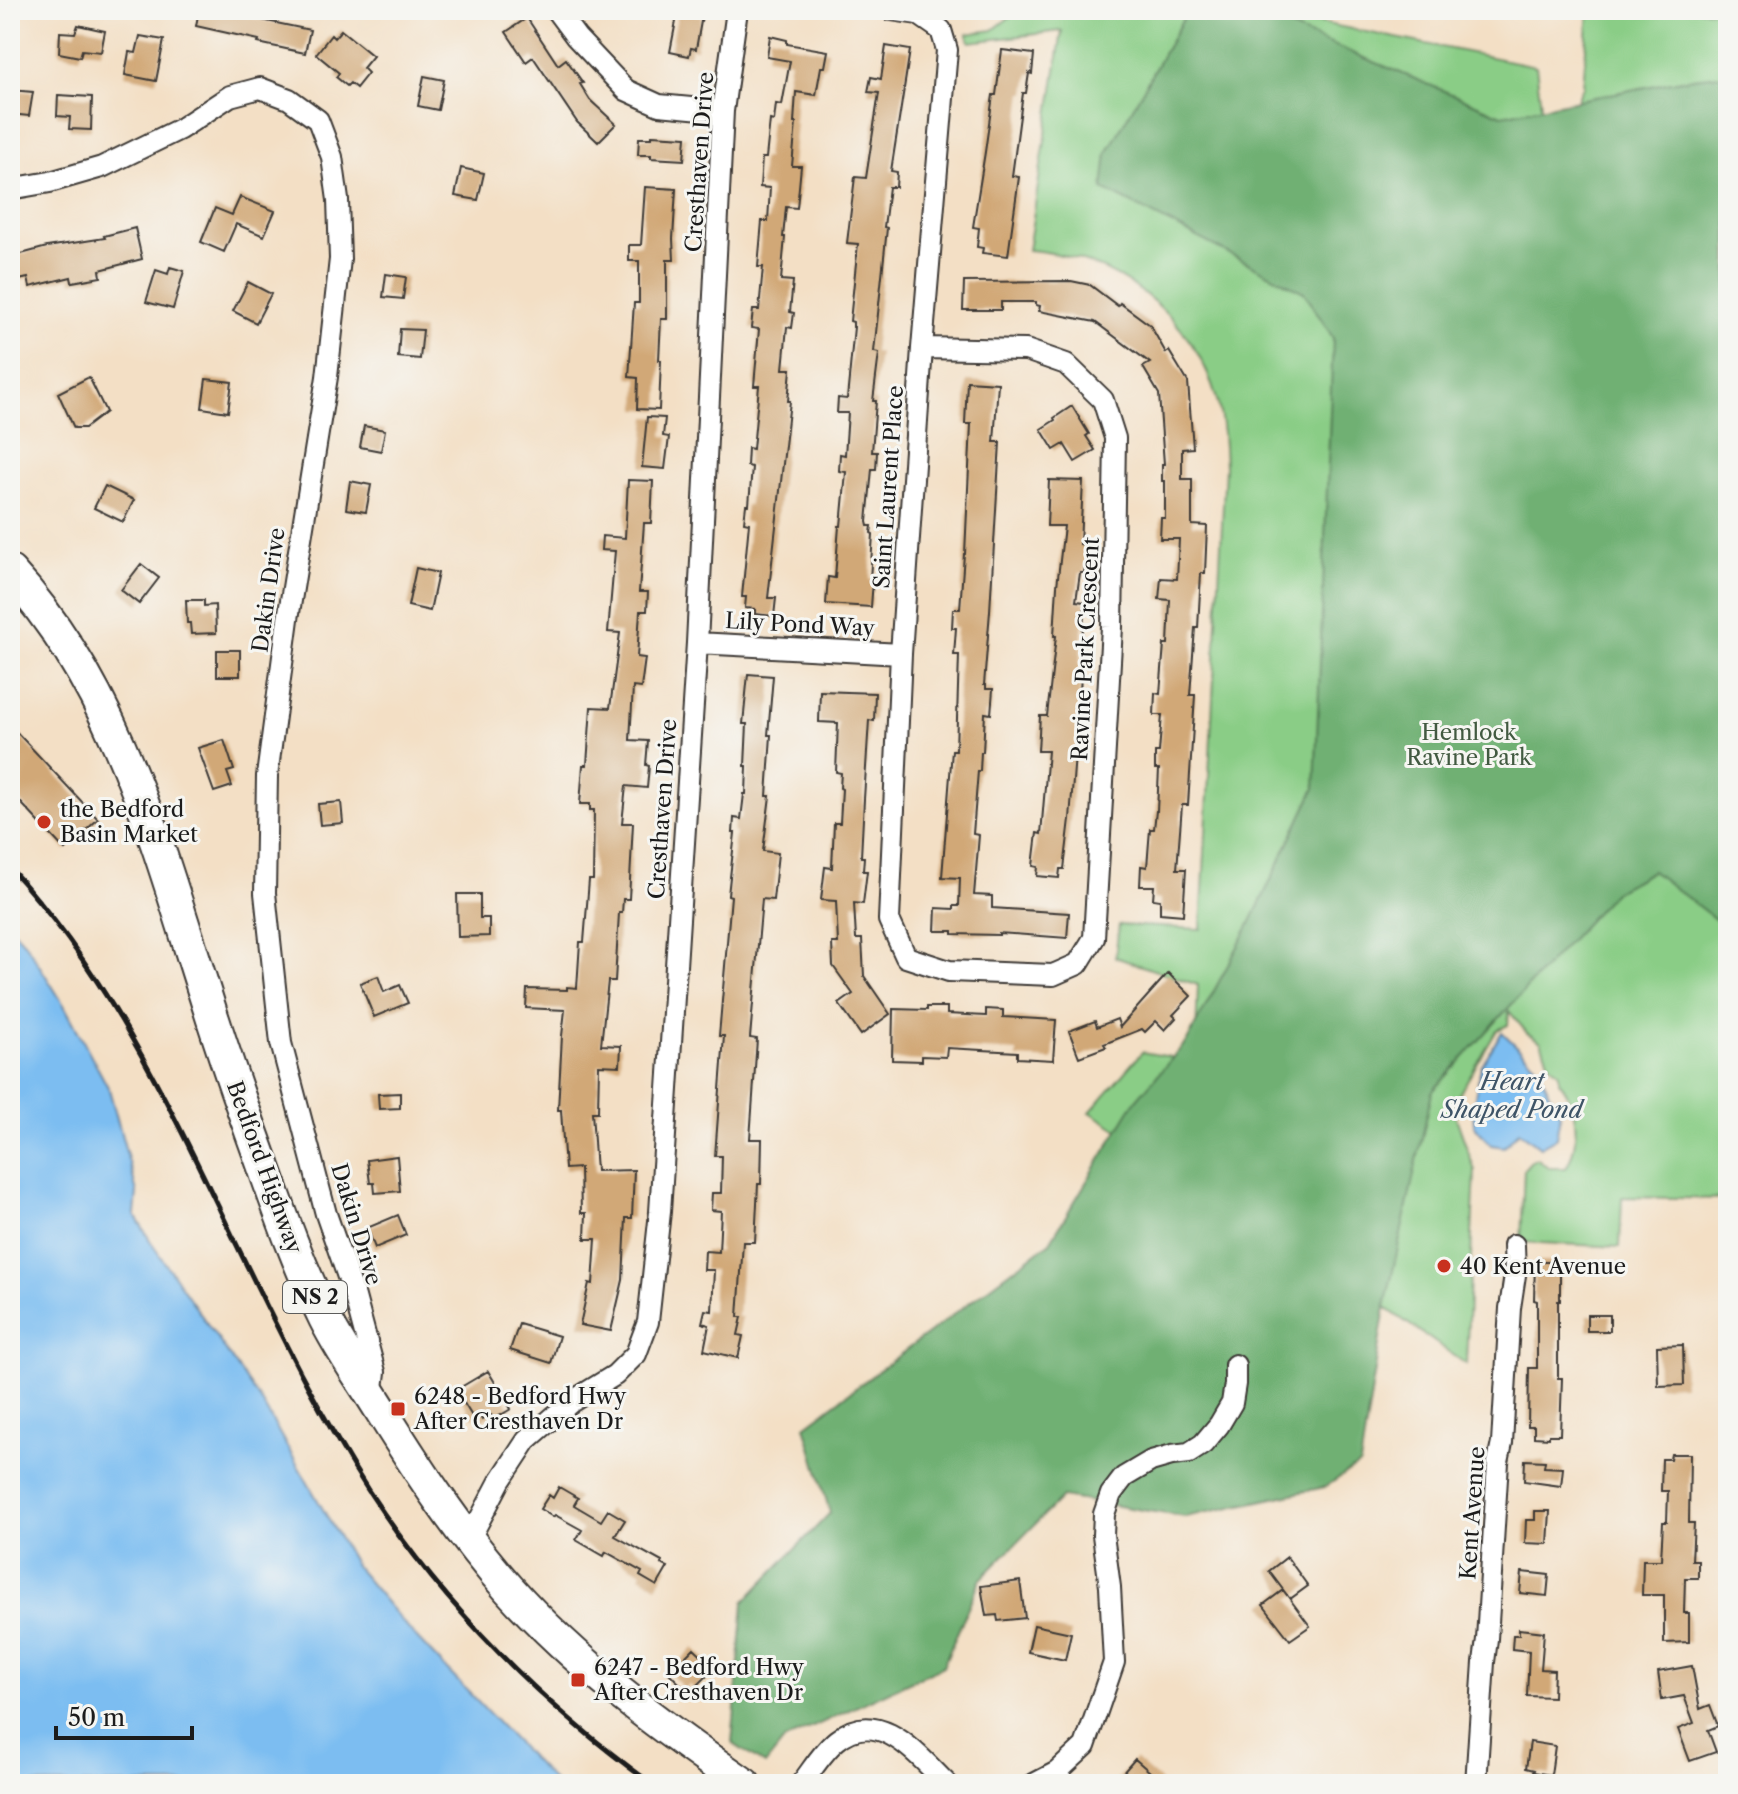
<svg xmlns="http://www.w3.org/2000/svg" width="1738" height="1794" viewBox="0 0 1738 1794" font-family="'Libre Caslon Text',serif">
<rect width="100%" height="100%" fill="#f6f6f2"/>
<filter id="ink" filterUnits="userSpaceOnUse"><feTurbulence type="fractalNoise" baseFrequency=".0125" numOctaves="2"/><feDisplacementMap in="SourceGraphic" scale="16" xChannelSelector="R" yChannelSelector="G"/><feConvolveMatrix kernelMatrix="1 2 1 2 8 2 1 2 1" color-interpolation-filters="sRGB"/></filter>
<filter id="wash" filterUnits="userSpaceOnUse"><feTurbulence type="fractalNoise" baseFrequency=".006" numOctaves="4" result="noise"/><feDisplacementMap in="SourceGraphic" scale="32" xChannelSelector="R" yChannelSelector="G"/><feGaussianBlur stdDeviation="1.8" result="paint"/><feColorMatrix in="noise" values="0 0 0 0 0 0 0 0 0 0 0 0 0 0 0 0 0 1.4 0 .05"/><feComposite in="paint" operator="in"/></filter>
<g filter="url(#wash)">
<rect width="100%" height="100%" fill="#f3dfc5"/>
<path fill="#8acd86" stroke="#537451" stroke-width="2" d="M1019 10H1257L1536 66 1548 162 1583 87 1589 10H1728V1199L1622 1197 1620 1247 1521 1242 1524 1169 1530 1162 1537 1158 1549 1168H1566C1581 1142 1578 1104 1559 1081V1073L1549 1063 1541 1042 1527 1033 1509 1011 1508 1025 1497 1030 1452 1106 1475 1171 1466 1364C1343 1277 1217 1193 1090 1112L1142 1052 1195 1061 1198 985 1115 957 1119 925 1201 929 1225 467C1224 444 1223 422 1217 400 1193 314 1116 257 1028 250L1062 31 970 42 967 34 993 30Z"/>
<path fill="#6fb073" stroke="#466648" stroke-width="2" d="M1188 10H1249L1502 115 1692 78 1728 74V929L1652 871 1614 892 1432 1092 1385 1307 1360 1464 1325 1487 1185 1517 1062 1497 980 1580 943 1666 785 1740 765 1765 732 1743 744 1602 830 1513 805 1426 1050 1242 1136 1100 1187 1041 1249 926 1315 788 1333 338 1304 292 1103 189 1107 153Z"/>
<path fill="#7cbdf1" stroke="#4c6c86" stroke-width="2" d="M10 927 26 944 64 1005 109 1089 137 1192 135 1215 154 1247 262 1403 356 1567 411 1632 556 1784H10Z
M1502 1032 1537 1066 1560 1115 1556 1138 1540 1147 1519 1131 1504 1147 1491 1145 1474 1125 1473 1107 1481 1066Z"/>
<g id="blocks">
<path fill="#d1a877" d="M199 10H244L243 16 310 30 305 53 258 43 259 40 196 26Z
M678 11 702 16 696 49 691 48 689 56 670 52Z
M527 18 558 65 566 59 583 83 580 84 590 100 616 124 598 142 577 122 533 57 526 62 506 32Z
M78 25 105 31 101 52 82 50 80 57 59 53 60 32 75 33Z
M341 30 373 56 363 68 368 73 356 88 350 83 347 86 336 77 339 73 316 54 331 35 334 38Z
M140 36 164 40 156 81 125 75 129 52 136 53Z
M770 36 787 40V44L828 51 825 67H821L816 95 796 92 794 123H796L792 166H801L797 208 786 207 783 237H785L781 280 793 281 790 312 794 313 792 328 787 327 783 369H791L788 401H790L768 598H776L774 616 755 614V609L745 608 746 597H742L749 523 744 522 746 505H749L752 467 747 466 748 448 753 449 759 386H754L759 329 751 328 753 310H759L763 267H758L762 221H768L770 188 760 187 762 158H766L770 120 774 121 776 104 782 105 790 61 767 57Z
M886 46 910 50 891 171 897 172 896 187H889L884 227 887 228 874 352 879 353 873 401H876L872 452H877L876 469H872L867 522 868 526H872L871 533 873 534 870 580H873L871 607 826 604 828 577 835 578 839 526H841L846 472 839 471 840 454 845 455 848 413H837L838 398 847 399 854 327H853V322L850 321 858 244 847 243 855 177 866 178 879 93 868 92 871 77 881 79Z
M1002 50 1034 54 1032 74 1029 73 1026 93H1023L1012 176 1019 177 1008 256 982 253 983 248 977 247 979 228 973 227 985 152 993 95H996Z
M424 76 444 80 438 110 418 106Z
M10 90 33 92 29 116 10 114Z
M58 95 92 97 91 130 69 129 70 117 57 116Z
M652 135 686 137 684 160 651 158V155H638L639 138H652Z
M461 168 484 173 478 200 455 196Z
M645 187 676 189 673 239 674 260H667V319H661L659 360H661L659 410 637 409 638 378 629 377 634 303H639V261H629V245H641Z
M240 197 275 211 264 236 236 224 224 252 201 242 215 208 232 215Z
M135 228 142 259 100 270 101 277 72 282 71 277 30 287 28 278 10 282V257L47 247 105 238 104 236Z
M170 267 184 271 173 309 146 302 156 270 168 274Z
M386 274 406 277 403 299 383 297Z
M1071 281 1090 285 1118 306 1120 303 1150 325 1166 353 1169 351 1188 382 1193 448 1182 449V479H1192V525L1207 526 1205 573H1201L1198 628H1195L1190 695H1195L1188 805H1182L1177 869H1186L1183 915 1160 913V900L1153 899 1154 886H1140L1141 866 1147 867 1150 829H1154L1156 811H1157L1159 769H1155V752H1159L1162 715H1154L1155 693 1160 694 1164 644H1168L1170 600 1159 599 1161 578 1177 579 1179 539H1160L1161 518H1165V481H1162V464H1164L1159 394 1143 367 1150 363 1095 322 1039 311 1040 306 1036 305V302H1001V310H963L964 282Z
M248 282 271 294 256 323 233 311Z
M400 329 423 330 420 359 398 357Z
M89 377 106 412 85 428H74L58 393Z
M206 379 232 382 228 412 202 408Z
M967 381 998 383 994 442H1000L990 611 984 685H986V689H993L991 714 985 713 983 752H981L980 771H978L973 834 979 835 974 895 992 896V908L1069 913 1067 938 999 933V935L953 934V931H935L936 908 954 909V906H959L960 878 942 877 952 750H956L959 655H954L956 628H952L953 609H960L964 554H965L971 424H965Z
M1072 406 1089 434 1086 436 1095 450 1075 462 1064 444 1054 450 1041 429 1055 420 1054 418Z
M647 417 665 418 663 436 669 437 665 469 642 467Z
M364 426 385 430 381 451 360 447Z
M628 480 653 481 651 523H644L639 592H648L647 611H640L637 657 645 658 641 688 633 687 630 740 648 741 646 765 649 766 647 788 626 786 622 823H633L629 899H623L622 913H619L615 981H608L601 1045 621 1046 620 1066 599 1065 598 1112H592L596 1171 634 1170 632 1218H626L623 1280 611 1331 580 1325 589 1283 593 1284 596 1239H585L586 1213H581L580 1168 565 1169 561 1110H558L562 1036 565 1010 526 1008 527 989 567 990V987L577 988 580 942H584L589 880H593L594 810H590V804H580L583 765H587L591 707 610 708 620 633 608 632 615 551 601 550 602 536 625 538Z
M1049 480 1083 481 1080 544 1088 545 1084 573H1080L1076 601 1085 602 1080 664H1082L1070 819 1064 869H1060L1059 878 1037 876 1038 867 1033 866 1037 833 1041 834 1048 751H1038L1040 716H1047L1056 636H1054L1057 586 1064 526H1047Z
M350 481 371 485 366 512 346 509Z
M105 486 134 500 123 522 94 508Z
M141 564 159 578 139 604 121 590Z
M416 568 438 573 430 611 408 606Z
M186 600H204V606L215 605 216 633 191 634 190 623H187Z
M217 650H240V676H217Z
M748 674 773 676 768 735H771L767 796H770L763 851 778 853 773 900 762 899 750 1038 757 1039 750 1139H762L761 1184H758L755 1242H743L738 1317H742L738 1335 743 1336 738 1358 704 1350 709 1325 702 1323 705 1310 712 1311 714 1270H704L705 1251 719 1252 721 1211 711 1210 712 1193H721L722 1156H715L724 1036H719L731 896 728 895 735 833H733L734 818 741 819 744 794H746L747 766H745L747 724H743Z
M820 691 875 693 874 721 869 720 864 799 861 857H864L863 871H867L863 904 854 903 856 939H862L864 976 890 1014 861 1035 839 1004 853 994 833 966 832 943H838L836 901 821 900 825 867 832 868 834 823H840L842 789 840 788 841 773 836 772 838 723 819 722Z
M10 725 98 819 65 850 10 791Z
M224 740 234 770 227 772 232 786 214 792 198 748Z
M341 802 343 823 320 825 318 804Z
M457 894H480V918H489V936L458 937Z
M1168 973 1191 996 1173 1015 1176 1018 1165 1030 1156 1021 1145 1032 1142 1029 1104 1044 1106 1047 1079 1057 1069 1031 1095 1021 1097 1027 1117 1019 1120 1027Z
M378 976 384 992 400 985 408 1003 374 1017 360 983Z
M927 1007H947V1014L986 1016V1009L1003 1010V1017L1056 1020 1053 1060 1017 1058V1052L947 1048 946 1057 922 1056V1061L892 1060 893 1009 927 1010Z
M400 1093V1108L379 1109 378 1094Z
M397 1156 400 1191 375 1193 374 1183H370L367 1160Z
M398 1215 406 1235 375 1248 367 1228Z
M1535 1262H1560V1301H1558V1378H1562L1560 1435H1549V1438L1534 1437V1426H1528L1529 1368H1537V1301L1534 1300Z
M1587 1315H1610V1331H1587Z
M519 1324 559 1336 551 1363 510 1350Z
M1683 1345 1684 1385 1658 1386 1657 1346Z
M488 1371 511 1409 494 1419 491 1415 482 1420 479 1415 473 1418 456 1390Z
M1671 1454H1690L1689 1523H1694L1692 1560H1698V1578H1685L1684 1613H1689V1642L1664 1643V1595H1642L1643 1560H1661L1663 1522H1667L1668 1491H1661L1662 1459H1670Z
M1525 1460 1545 1461 1544 1467 1563 1468 1561 1486 1524 1481Z
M559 1487 578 1498 574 1505 601 1521 608 1510 625 1520 615 1536 662 1562 661 1564 668 1567 657 1586 640 1576 642 1572 606 1552 604 1556 576 1540 582 1530 555 1515 553 1517 540 1509 549 1495 553 1498Z
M1535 1511H1550L1548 1544 1525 1543 1526 1520H1535Z
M1287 1557 1308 1586 1290 1599 1269 1571Z
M1522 1572 1549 1575 1547 1596 1520 1593Z
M1020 1581 1025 1618 998 1621 997 1615 986 1616 981 1586Z
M1283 1590 1310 1626 1290 1640 1263 1605Z
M1034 1625 1071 1633 1065 1660 1028 1652Z
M1519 1629 1544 1632 1541 1669 1554 1670 1553 1697 1527 1696 1529 1651 1512 1649 1513 1635H1519Z
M694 1648 709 1662 702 1669 708 1675 694 1689 689 1685 685 1689 669 1673Z
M1692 1666 1700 1709 1710 1705 1718 1726 1708 1730 1716 1752 1690 1761 1678 1729 1694 1723 1684 1696 1662 1700 1658 1672Z
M1530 1742 1555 1746 1551 1775 1533 1772 1534 1770 1526 1768Z
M1135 1759 1164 1784H1113Z"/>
</g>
</g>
<g filter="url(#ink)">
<use href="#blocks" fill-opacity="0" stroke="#3c3935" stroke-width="2"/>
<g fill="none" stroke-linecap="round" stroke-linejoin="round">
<defs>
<path id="minor" d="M556 10 576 37 626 90 659 105 723 111
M891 10 918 14 941 30 947 50 922 348 901 654 889 920 906 957 949 971 1053 975 1078 964 1094 938 1112 627 1115 438 1103 400 1066 364 1026 350 922 348
M10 189 50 182 102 167 180 129 230 96 260 88 289 99 318 120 332 157 338 200 340 259 327 377 288 619 267 776 265 893 281 1043 326 1214 355 1297 375 1372 372 1396
M697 643 901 654
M469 1540 500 1481 527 1440 571 1402 615 1375 636 1354 648 1322 660 1212 697 643 723 111 737 10
M801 1784C812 1770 823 1751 837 1740 880 1705 919 1757 947 1784
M1034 1784 1057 1772 1085 1746 1114 1662 1110 1587 1103 1535 1104 1514 1111 1494 1124 1477 1151 1461 1172 1455 1189 1453 1203 1444 1219 1425 1232 1403 1235 1384V1365
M1476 1784 1484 1662 1487 1639 1498 1462 1502 1443 1510 1308 1515 1275 1514 1245"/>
<path id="primary" d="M10 572C117 688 157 844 204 991 221 1046 240 1101 260 1156 279 1209 297 1261 322 1312 338 1347 362 1379 382 1412 420 1473 461 1535 509 1589 577 1665 660 1726 744 1784"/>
</defs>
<use href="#minor" stroke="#3c3935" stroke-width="24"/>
<use href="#primary" stroke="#3c3935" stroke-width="36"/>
<use href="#minor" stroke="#fff" stroke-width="20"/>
<use href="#primary" stroke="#fff" stroke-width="32"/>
<path stroke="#1c1c1c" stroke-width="5" d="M10 868C118 985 181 1131 250 1272 286 1346 323 1420 368 1490 443 1605 540 1703 652 1784"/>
</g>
</g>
<g fill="#c8321e" stroke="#f6f6f2" stroke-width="3">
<circle cx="44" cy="822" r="8"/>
<circle cx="1444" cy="1266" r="8"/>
<rect x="390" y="1401" width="16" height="16" rx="4"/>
<rect x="570" y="1672" width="16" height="16" rx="4"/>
</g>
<g text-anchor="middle" stroke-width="6" stroke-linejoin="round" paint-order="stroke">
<rect fill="#f6f6f2" stroke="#5d5d5c" stroke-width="2" x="283" y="1281" width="64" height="32" rx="6"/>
<g font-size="20" font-weight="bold" fill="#1c1c1c">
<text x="315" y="1304">NS 2</text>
</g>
<g font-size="22" fill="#1c1c1c" stroke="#f6f6f2">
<text transform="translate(699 162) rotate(-86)" y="8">Cresthaven Drive</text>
<text transform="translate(888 487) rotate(-86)" y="8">Saint Laurent Place</text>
<text transform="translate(268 590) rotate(-82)" y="8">Dakin Drive</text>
<text transform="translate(800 624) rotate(3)" y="8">Lily Pond Way</text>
<text transform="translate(1085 649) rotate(-87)" y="8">Ravine Park Crescent</text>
<text transform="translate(662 809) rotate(-86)" y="8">Cresthaven Drive</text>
<text transform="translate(265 1167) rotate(70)" y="8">Bedford Highway</text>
<text transform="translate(357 1224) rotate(73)" y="8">Dakin Drive</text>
<text transform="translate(1472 1513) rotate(-86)" y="8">Kent Avenue</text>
</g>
<g font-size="22" fill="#425a41" stroke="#f6f6f2">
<text x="1469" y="740">Hemlock<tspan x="1469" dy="25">Ravine Park</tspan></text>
</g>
<g font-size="22" fill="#1c1c1c" stroke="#f6f6f2" text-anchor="start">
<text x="60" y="817">the Bedford<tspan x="60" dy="25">Basin Market</tspan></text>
<text x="1460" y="1274">40 Kent Avenue</text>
<text x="414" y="1404">6248 - Bedford Hwy<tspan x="414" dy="25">After Cresthaven Dr</tspan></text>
<text x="594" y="1675">6247 - Bedford Hwy<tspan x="594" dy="25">After Cresthaven Dr</tspan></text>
</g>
<g font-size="24" font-style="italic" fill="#3e5467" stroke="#f6f6f2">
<text x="1512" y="1090">Heart<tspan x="1512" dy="28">Shaped Pond</tspan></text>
</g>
</g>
<rect width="1738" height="1794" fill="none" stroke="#f6f6f2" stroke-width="40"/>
<path d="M56 1726v12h136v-12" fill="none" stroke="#1c1c1c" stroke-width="4"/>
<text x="68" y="1726" font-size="24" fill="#1c1c1c" stroke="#f6f6f2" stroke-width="6" paint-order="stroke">50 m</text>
</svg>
